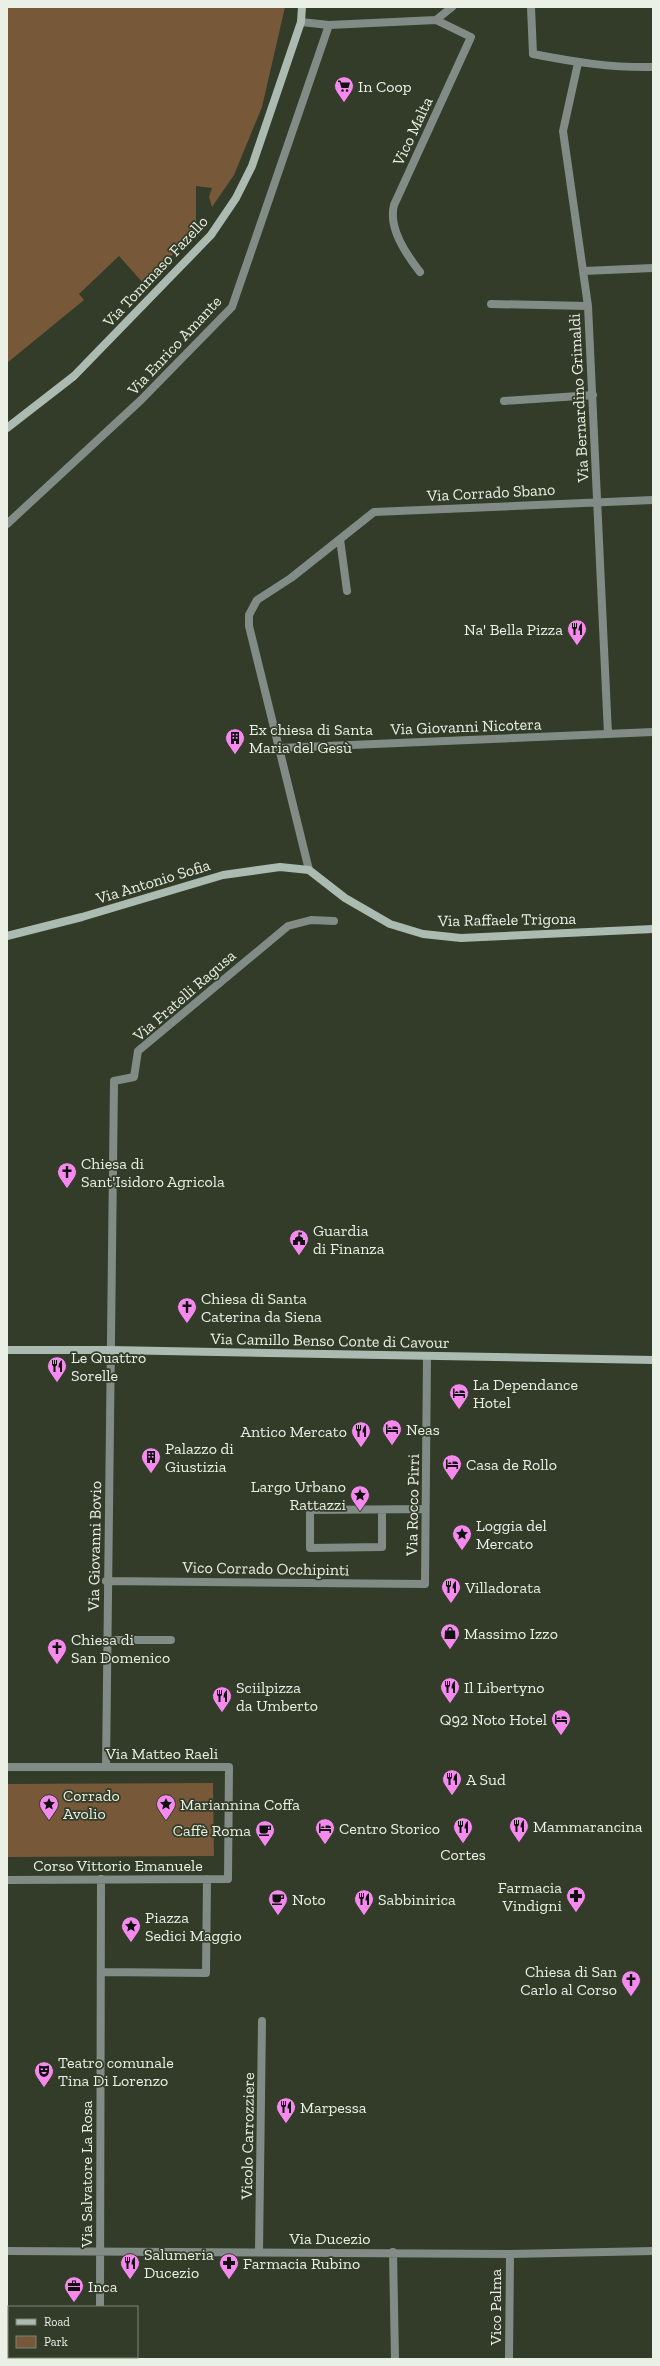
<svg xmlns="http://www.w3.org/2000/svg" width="660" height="2366" viewBox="0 0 660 2366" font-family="'Zilla Slab',serif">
<rect width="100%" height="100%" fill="#323c29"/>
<path fill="#775838" d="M7 7H285L262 107 234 175 212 207 209 197 212 188 196 186V231L144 284 119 256 79 294 84 300 7 363Z
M213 1783 214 1856 7 1857V1784Z"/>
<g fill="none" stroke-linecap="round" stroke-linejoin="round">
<path stroke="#818c86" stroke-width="8" d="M531 7 533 54C574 62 612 68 653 67
M301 22 329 25 436 20 452 7
M578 63 563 131 588 306 608 734
M584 271 653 268
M420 272C406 254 388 228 394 205L471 37 436 20
M491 304 588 306
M504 401 593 395
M7 524 141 400 232 307 329 25
M340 539 347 591
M280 748 653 732
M309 870 249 626V615L257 600 291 578 374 512 653 500
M382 1510V1547L310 1548V1510L425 1509
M106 1581 425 1584 427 1356
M107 1640H171
M7 1767H229L228 1879 7 1880
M106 1767 114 1081 134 1077 138 1051 288 926 311 920 334 921
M101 1972 206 1973 207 1879
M7 2251 510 2254 653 2251
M259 2252 262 2021
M393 2252 395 2359
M100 2307 101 1879
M100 2359V2357
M509 2359 510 2254"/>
<path stroke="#abbbb2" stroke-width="8" d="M7 428 74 376 211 235 236 198 252 166 301 22 302 7
M7 936 82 917 223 875 280 867 309 870 345 898 390 924 423 934 461 938 653 929
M7 1350H111L653 1360"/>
</g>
<defs>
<symbol id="supermarket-pin" viewBox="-11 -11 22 30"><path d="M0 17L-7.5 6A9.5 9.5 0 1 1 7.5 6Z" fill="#f589ee" stroke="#323c29"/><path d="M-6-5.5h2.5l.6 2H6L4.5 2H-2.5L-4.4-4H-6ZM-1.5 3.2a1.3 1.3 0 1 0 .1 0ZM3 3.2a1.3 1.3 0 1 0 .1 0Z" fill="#111"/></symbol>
<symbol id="restaurant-pin" viewBox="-11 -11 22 30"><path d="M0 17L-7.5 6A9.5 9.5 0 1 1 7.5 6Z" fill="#f589ee" stroke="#323c29"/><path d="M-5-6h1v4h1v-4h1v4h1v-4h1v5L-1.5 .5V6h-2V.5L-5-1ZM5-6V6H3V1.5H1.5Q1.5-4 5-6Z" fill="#111"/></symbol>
<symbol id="building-pin" viewBox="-11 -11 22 30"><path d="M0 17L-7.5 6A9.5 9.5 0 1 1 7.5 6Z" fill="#f589ee" stroke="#323c29"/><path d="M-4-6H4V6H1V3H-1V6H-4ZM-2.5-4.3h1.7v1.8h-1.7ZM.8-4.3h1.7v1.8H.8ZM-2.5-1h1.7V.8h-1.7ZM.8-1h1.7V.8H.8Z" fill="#111"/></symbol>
<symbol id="church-pin" viewBox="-11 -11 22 30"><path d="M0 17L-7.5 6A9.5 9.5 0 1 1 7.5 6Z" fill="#f589ee" stroke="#323c29"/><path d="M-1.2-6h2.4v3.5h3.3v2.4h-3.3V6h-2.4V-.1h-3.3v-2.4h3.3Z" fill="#111"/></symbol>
<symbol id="civic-pin" viewBox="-11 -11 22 30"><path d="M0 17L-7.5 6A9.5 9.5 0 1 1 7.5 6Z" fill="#f589ee" stroke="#323c29"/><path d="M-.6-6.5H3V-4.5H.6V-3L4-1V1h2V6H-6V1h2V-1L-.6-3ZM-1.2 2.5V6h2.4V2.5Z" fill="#111"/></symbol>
<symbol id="hotel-pin" viewBox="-11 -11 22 30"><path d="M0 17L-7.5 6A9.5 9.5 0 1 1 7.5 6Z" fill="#f589ee" stroke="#323c29"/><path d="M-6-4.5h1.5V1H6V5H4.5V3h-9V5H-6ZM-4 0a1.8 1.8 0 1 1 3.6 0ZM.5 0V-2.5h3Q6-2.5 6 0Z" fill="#111"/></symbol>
<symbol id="sight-pin" viewBox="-11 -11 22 30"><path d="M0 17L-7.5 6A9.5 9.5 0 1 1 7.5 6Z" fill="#f589ee" stroke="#323c29"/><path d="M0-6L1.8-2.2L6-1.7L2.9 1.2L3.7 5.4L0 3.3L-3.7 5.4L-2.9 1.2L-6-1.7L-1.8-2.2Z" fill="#111"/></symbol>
<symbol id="shop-pin" viewBox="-11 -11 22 30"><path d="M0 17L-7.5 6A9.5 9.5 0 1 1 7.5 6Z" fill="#f589ee" stroke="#323c29"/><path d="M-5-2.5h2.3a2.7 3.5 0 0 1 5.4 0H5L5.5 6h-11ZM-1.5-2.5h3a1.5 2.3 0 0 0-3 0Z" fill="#111"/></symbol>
<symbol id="cafe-pin" viewBox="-11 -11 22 30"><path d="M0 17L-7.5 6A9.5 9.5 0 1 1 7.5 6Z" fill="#f589ee" stroke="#323c29"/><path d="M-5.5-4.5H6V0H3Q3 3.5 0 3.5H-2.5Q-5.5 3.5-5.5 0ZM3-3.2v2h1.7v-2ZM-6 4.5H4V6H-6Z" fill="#111"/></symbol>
<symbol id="pharmacy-pin" viewBox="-11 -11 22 30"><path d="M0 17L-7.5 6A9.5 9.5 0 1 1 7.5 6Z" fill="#f589ee" stroke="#323c29"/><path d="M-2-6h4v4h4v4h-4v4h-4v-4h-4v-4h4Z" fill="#111"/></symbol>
<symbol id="theatre-pin" viewBox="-11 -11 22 30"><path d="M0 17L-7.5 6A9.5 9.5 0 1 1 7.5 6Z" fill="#f589ee" stroke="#323c29"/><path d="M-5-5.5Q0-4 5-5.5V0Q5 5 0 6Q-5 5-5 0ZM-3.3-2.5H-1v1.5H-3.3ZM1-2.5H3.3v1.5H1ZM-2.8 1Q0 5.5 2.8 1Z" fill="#111"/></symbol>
<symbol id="office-pin" viewBox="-11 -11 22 30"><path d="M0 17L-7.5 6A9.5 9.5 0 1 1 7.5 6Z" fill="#f589ee" stroke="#323c29"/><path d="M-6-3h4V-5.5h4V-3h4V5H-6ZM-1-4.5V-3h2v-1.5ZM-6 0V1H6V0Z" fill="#111"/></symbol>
</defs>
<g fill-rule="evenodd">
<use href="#supermarket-pin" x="333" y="75" width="22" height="30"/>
<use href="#restaurant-pin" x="566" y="618" width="22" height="30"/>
<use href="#building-pin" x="224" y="727" width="22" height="30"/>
<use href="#church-pin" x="56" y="1161" width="22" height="30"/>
<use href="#civic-pin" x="288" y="1228" width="22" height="30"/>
<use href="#church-pin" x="176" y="1296" width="22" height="30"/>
<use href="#restaurant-pin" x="46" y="1355" width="22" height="30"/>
<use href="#hotel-pin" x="448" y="1382" width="22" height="30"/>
<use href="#hotel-pin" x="381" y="1418" width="22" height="30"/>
<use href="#restaurant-pin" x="350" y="1420" width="22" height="30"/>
<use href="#building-pin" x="140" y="1446" width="22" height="30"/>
<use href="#hotel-pin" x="441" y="1453" width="22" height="30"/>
<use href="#sight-pin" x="349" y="1484" width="22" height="30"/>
<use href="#sight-pin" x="451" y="1523" width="22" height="30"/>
<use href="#restaurant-pin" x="440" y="1576" width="22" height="30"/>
<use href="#shop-pin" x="439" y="1622" width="22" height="30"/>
<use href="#church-pin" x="46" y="1637" width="22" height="30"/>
<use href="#restaurant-pin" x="439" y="1676" width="22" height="30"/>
<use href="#restaurant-pin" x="211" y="1685" width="22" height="30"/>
<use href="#hotel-pin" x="550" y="1708" width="22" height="30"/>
<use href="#restaurant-pin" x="441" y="1768" width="22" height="30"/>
<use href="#sight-pin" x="38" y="1793" width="22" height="30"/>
<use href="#sight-pin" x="155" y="1793" width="22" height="30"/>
<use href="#restaurant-pin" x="508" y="1815" width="22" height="30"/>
<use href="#restaurant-pin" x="452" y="1816" width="22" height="30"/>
<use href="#hotel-pin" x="314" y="1817" width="22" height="30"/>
<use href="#cafe-pin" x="254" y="1819" width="22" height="30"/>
<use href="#pharmacy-pin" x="565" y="1885" width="22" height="30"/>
<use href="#cafe-pin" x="267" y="1888" width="22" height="30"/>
<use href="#restaurant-pin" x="353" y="1888" width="22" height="30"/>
<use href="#sight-pin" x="120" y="1915" width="22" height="30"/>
<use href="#church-pin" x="620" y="1969" width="22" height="30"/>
<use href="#theatre-pin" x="33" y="2060" width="22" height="30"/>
<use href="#restaurant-pin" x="275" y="2096" width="22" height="30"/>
<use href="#restaurant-pin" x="119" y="2252" width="22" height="30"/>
<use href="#pharmacy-pin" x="218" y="2252" width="22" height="30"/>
<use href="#office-pin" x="63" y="2275" width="22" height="30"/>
</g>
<g text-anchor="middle" stroke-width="3.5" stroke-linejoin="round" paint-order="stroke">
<g font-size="16" fill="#eaf0e5" stroke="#323c29" text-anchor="start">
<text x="358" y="92">In Coop</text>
<text x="563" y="635" text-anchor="end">Na' Bella Pizza</text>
<text x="249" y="735">Ex chiesa di Santa<tspan x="249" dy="18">Maria del Gesù</tspan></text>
<text x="81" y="1169">Chiesa di<tspan x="81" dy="18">Sant'Isidoro Agricola</tspan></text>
<text x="313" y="1236">Guardia<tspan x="313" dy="18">di Finanza</tspan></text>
<text x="201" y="1304">Chiesa di Santa<tspan x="201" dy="18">Caterina da Siena</tspan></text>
<text x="71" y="1363">Le Quattro<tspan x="71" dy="18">Sorelle</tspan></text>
<text x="473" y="1390">La Dependance<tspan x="473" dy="18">Hotel</tspan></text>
<text x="406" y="1435">Neas</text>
<text x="347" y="1437" text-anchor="end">Antico Mercato</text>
<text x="165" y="1454">Palazzo di<tspan x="165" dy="18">Giustizia</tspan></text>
<text x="466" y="1470">Casa de Rollo</text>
<text x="346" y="1492" text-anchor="end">Largo Urbano<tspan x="346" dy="18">Rattazzi</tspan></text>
<text x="476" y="1531">Loggia del<tspan x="476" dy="18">Mercato</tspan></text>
<text x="465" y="1593">Villadorata</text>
<text x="464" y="1639">Massimo Izzo</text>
<text x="71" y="1645">Chiesa di<tspan x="71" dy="18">San Domenico</tspan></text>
<text x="236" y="1693">Sciilpizza<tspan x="236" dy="18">da Umberto</tspan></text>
<text x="464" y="1693">Il Libertyno</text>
<text x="547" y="1725" text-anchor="end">Q92 Noto Hotel</text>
<text x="466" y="1785">A Sud</text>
<text x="63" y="1801">Corrado<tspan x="63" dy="18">Avolio</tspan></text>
<text x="180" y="1810">Mariannina Coffa</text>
<text x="533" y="1832">Mammarancina</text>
<text x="339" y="1834">Centro Storico</text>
<text x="251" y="1836" text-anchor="end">Caffè Roma</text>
<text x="463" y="1860" text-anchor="middle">Cortes</text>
<text x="562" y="1893" text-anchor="end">Farmacia<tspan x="562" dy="18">Vindigni</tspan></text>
<text x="292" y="1905">Noto</text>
<text x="378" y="1905">Sabbinirica</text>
<text x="145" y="1923">Piazza<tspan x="145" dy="18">Sedici Maggio</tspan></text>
<text x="617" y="1977" text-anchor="end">Chiesa di San<tspan x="617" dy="18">Carlo al Corso</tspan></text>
<text x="58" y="2068">Teatro comunale<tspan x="58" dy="18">Tina Di Lorenzo</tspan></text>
<text x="300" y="2113">Marpessa</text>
<text x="144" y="2260">Salumeria<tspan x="144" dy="18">Ducezio</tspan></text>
<text x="243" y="2269">Farmacia Rubino</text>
<text x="88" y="2292">Inca</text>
</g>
<g font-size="16" fill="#eaf0e5" stroke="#323c29">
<text transform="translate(412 131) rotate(-65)" y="6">Vico Malta</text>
<text transform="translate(155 271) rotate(-47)" y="6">Via Tommaso Fazello</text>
<text transform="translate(174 345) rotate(-47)" y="6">Via Enrico Amante</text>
<text transform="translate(578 398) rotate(-93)" y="6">Via Bernardino Grimaldi</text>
<text transform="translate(491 492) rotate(-3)" y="6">Via Corrado Sbano</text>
<text transform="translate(466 726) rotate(-2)" y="6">Via Giovanni Nicotera</text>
<text transform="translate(153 881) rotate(-17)" y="6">Via Antonio Sofia</text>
<text transform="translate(507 919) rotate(-1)" y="6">Via Raffaele Trigona</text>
<text transform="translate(184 995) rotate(-41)" y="6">Via Fratelli Ragusa</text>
<text transform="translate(330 1340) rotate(1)" y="6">Via Camillo Benso Conte di Cavour</text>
<text transform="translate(412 1505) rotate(-89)" y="6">Via Rocco Pirri</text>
<text transform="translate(94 1546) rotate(-89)" y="6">Via Giovanni Bovio</text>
<text transform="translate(266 1568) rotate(1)" y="6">Vico Corrado Occhipinti</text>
<text x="162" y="1759">Via Matteo Raeli</text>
<text x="118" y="1871">Corso Vittorio Emanuele</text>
<text transform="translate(247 2136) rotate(-89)" y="6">Vicolo Carrozziere</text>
<text transform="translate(86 2174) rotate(-90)" y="6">Via Salvatore La Rosa</text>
<text x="330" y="2244">Via Ducezio</text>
<text transform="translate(495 2307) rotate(-90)" y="6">Vico Palma</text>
</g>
</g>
<rect width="660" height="2366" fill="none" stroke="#eaf0e5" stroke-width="16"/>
<rect x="8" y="2306" width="130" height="52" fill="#323c29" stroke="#7c8474"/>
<rect x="16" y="2319" width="20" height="6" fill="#abbbb2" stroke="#7c8474"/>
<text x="44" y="2326" font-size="12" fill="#eaf0e5">Road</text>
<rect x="16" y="2336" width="20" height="12" fill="#775838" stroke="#7c8474"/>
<text x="44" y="2346" font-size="12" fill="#eaf0e5">Park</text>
</svg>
